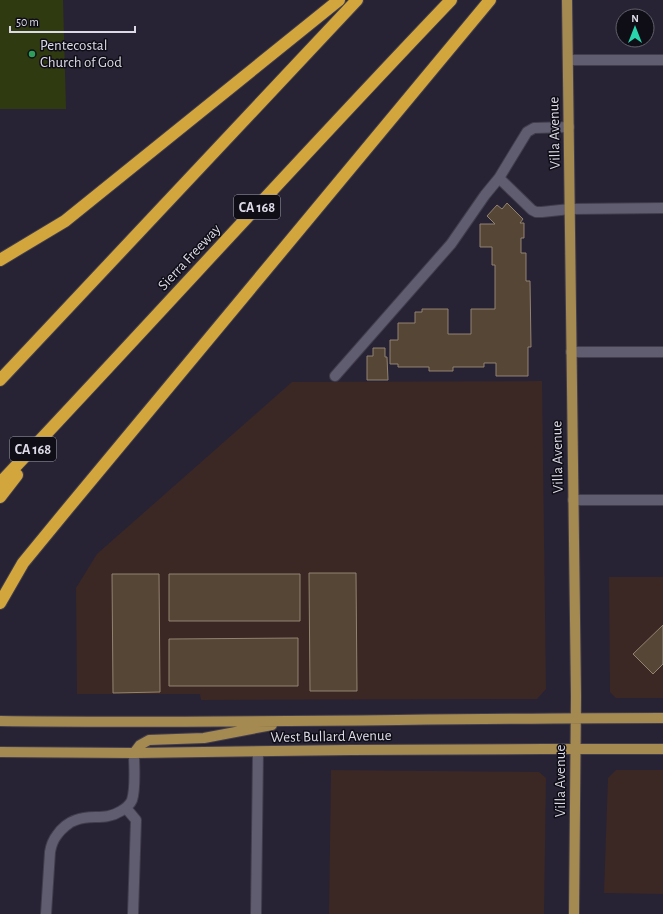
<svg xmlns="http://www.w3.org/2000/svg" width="663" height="914" viewBox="0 0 663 914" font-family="'Alegreya Sans',sans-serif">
<rect width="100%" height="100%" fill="#272335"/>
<path fill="#3b2824" d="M542 381 546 689 537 699 201 700 200 694H77L76 588 97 554 292 382Z
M609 577H663V698H616L610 692Z
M331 770 539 772 546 778 544 914H329Z
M616 770H663V894L604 893 608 778Z"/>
<path fill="#303a11" d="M0 0H63L66 109H0Z"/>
<path fill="#554636" stroke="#928270" d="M507 203 523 219 520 223H524V238H521V253H526V281H530L531 347H528V376H496V363H484V367H453V371H429V367H398V364H390V340H398V323H415V312H422V309H448V334H471V309H495V265H492V247H480V224H495L487 216 497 205 502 209Z
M373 348H385V357H387L388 380H367V356H373Z
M309 573H356L357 691H310Z
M112 574H159L160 692 113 693Z
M169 574H300V621H169Z
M663 625V664L653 674 633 654Z
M298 638V686H169V639Z"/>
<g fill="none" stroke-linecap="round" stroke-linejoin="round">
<defs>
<path id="minor" d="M568 60H663
M569 127 534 128 527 132 499 178 532 210 536 212H542L570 209 663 208
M571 352H663
M335 376 451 244 485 195 499 178
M573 500H663
M126 808 136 820 133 914
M46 914 50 852C51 846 53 840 57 835 61 829 69 822 76 820 92 814 105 821 121 811 126 808 130 805 132 800 136 788 134 767 134 753
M256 914 258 752"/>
<path id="major" d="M567 0 576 696 574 914
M0 721C221 724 442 718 663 718
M0 752 134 753 351 750 544 749H663
M134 753 140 745 149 740 204 738 272 725"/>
<path id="highway" d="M0 260 65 221 339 0
M0 380 357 0
M0 483C151 323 299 159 451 0
M0 497 17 475
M0 603 23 563 69 507 490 0"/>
</defs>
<use href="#minor" stroke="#413d4c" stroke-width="12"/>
<use href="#major" stroke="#413d4c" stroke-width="12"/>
<use href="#highway" stroke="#413d4c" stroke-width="14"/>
<use href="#minor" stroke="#605d71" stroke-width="10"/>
<use href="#major" stroke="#a48951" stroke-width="10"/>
<use href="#highway" stroke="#d2a63c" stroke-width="12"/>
</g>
<circle fill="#2e9e5b" stroke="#0f0e16" stroke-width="1.5" cx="32" cy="54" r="4"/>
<g text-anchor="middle" stroke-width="3" stroke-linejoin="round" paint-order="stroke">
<g fill="#0f0e16" stroke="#9e9da8" stroke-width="1">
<rect x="234" y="195" width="46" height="24" rx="3"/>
<rect x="10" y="437" width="46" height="24" rx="3"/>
</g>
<g font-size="14" font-weight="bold" fill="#dcdae6">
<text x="257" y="212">CA 168</text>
<text x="33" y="454">CA 168</text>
</g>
<g font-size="15" fill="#dcdae6" stroke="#0f0e16" text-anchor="start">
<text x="40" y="50">Pentecostal<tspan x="40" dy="17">Church of God</tspan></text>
</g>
<g font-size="15" fill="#dcdae6" stroke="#0f0e16">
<text transform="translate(554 133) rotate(-91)" y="5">Villa Avenue</text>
<text transform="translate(189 257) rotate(-47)" y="5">Sierra Freeway</text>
<text transform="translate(557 457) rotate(-91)" y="5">Villa Avenue</text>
<text transform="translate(331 736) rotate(-1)" y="5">West Bullard Avenue</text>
<text transform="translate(560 781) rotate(-90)" y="5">Villa Avenue</text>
</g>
</g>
<g transform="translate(635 28)"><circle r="19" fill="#0f0e16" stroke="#616069"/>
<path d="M0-3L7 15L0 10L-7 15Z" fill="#29d5ad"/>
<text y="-6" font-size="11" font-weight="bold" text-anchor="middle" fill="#dcdae6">N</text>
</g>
<path d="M10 26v6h125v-6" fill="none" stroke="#dcdae6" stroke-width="2"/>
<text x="16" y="26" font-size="12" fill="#dcdae6" stroke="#0f0e16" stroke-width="3" paint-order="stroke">50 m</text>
</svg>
